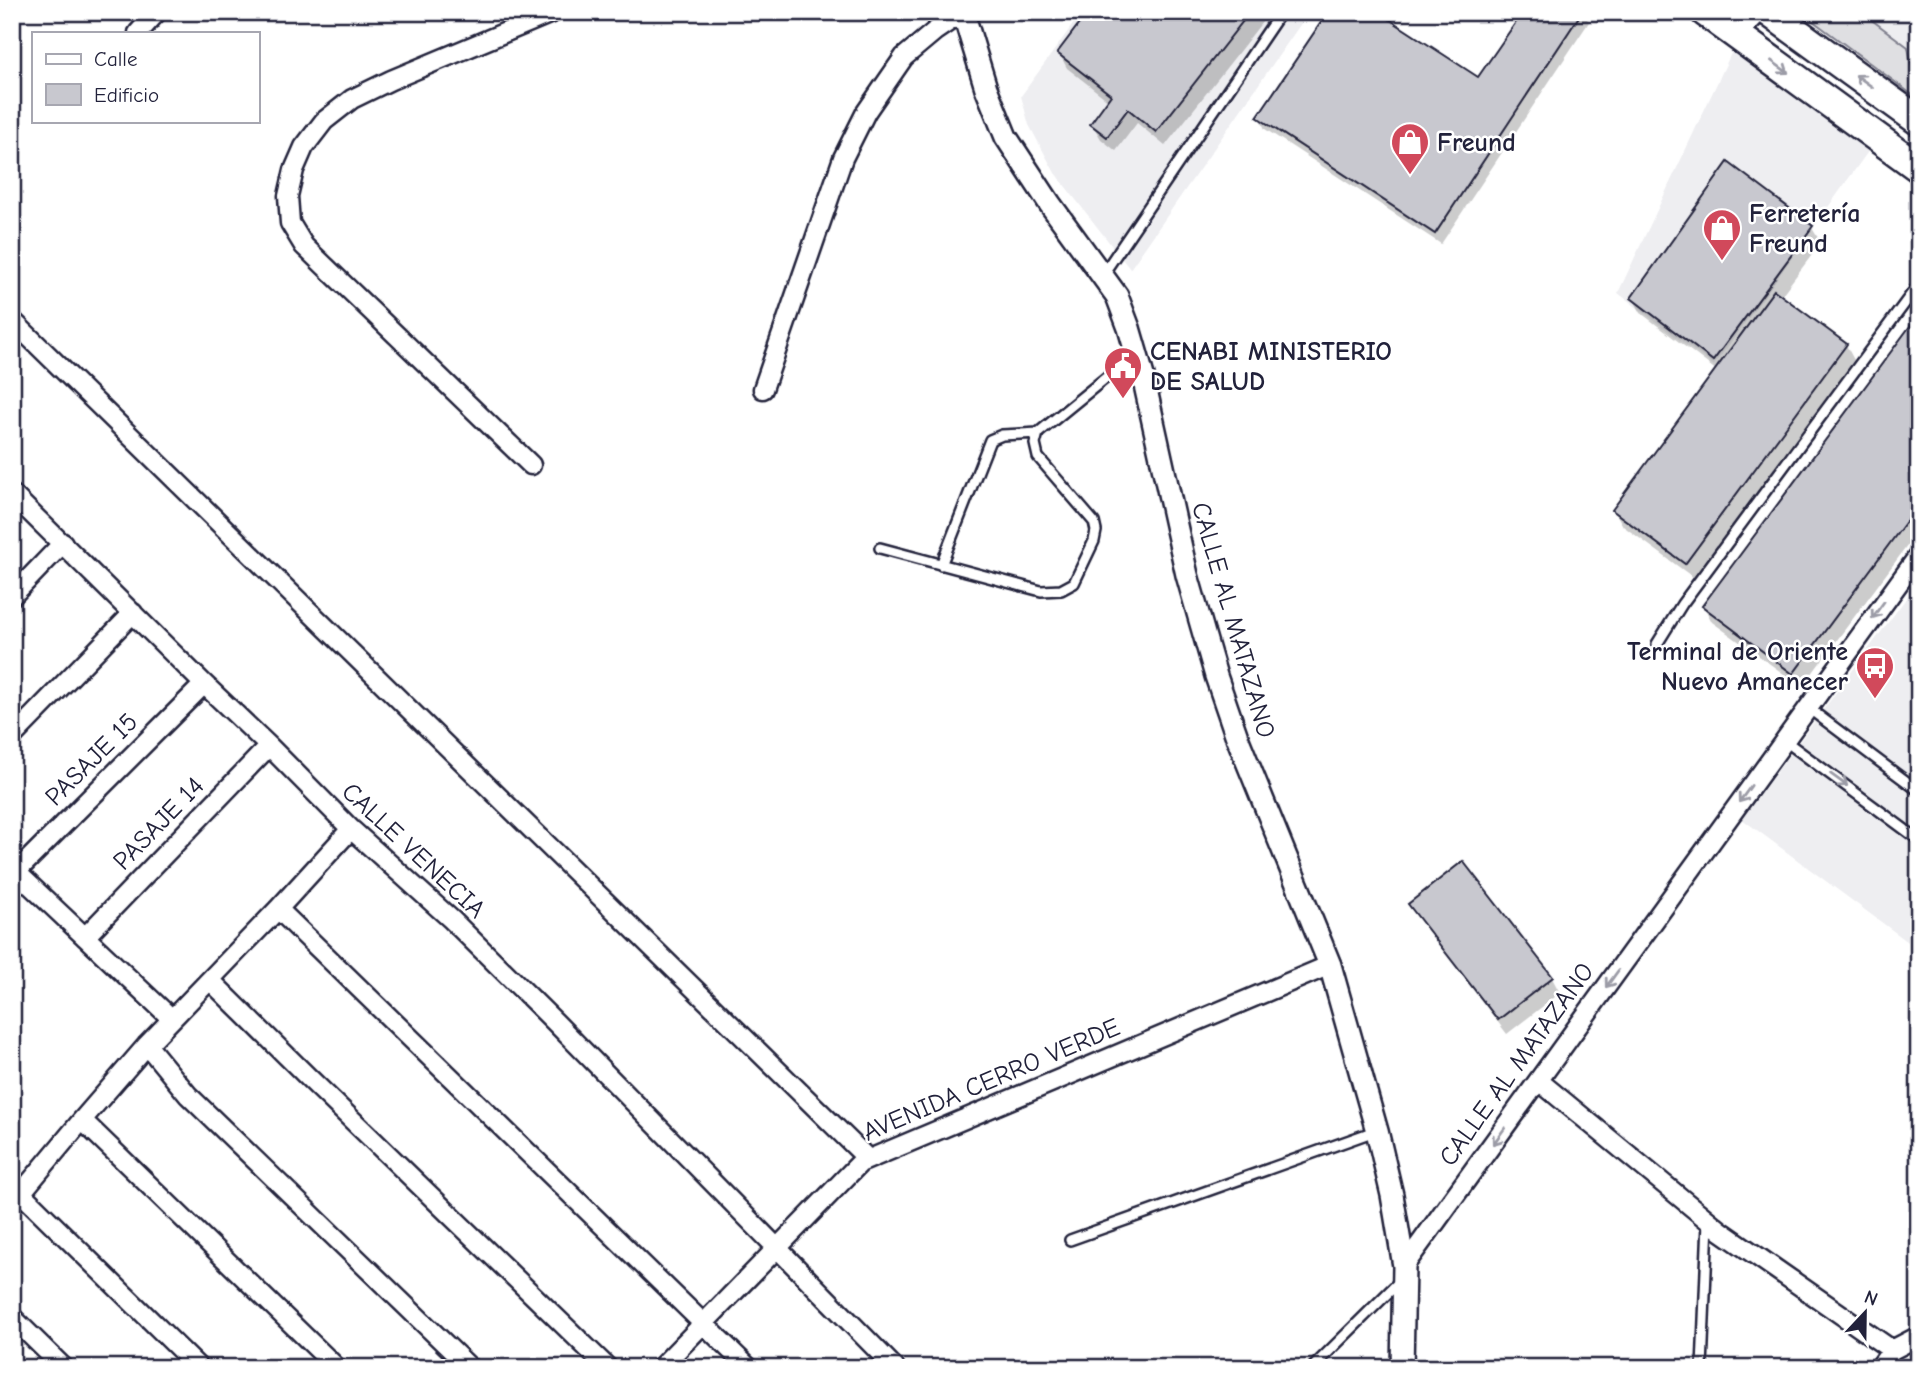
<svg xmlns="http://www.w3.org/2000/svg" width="1931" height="1380" viewBox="0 0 1931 1380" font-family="'Comic Neue',sans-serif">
<rect width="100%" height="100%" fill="#fff"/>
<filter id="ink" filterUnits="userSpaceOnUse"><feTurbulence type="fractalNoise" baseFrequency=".0143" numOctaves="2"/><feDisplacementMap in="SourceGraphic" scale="14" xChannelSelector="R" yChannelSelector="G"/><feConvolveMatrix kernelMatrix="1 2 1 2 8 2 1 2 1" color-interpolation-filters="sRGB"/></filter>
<g filter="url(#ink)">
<path fill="#eeeef1" d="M1082 12H1309L1130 269 1055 173 1029 125 1021 96Z
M1801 12H1919V99H1918Z
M1735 45 1872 146 1714 366 1618 293Z
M1919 581V950L1742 819Z"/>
<path fill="#dfdfe2" stroke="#80808e" stroke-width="2" d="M1801 12H1861L1908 47 1918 99Z"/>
<path fill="#0003" d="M1090 12H1270L1165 146 1137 123 1116 151 1101 139 1092 124 1109 101 1067 68 1059 53Z
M1525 12H1583L1589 22 1441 244 1265 129 1259 117 1479 79Z
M1728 164 1812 228 1821 243 1780 297 1846 345 1854 360 1694 578 1623 526 1614 510 1717 371 1641 313 1633 298Z
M1919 317V530L1802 687 1712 622 1704 607Z
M1463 864 1552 978 1560 993 1507 1034 1419 919 1410 904Z"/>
<path fill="#c8c8cf" stroke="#22223b" stroke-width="2" d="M1088 12H1250L1156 132 1128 109 1107 137 1090 124 1111 95 1057 53Z
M1328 12H1378L1478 77 1523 12H1582L1435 234 1257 117Z
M1728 162 1813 226 1713 361 1631 298Z
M1774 290 1847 344 1685 564 1612 510Z
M1919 314V504L1793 674 1702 606Z
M1463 861 1553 977 1498 1020 1408 904Z"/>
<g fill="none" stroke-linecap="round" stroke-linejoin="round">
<defs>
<path id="service" d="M1103 274 1281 12
M880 548 1041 591 1061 590 1074 583 1094 541 1096 531 1094 522 1038 457 1035 444 1038 433 1135 354
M941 565 990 440 1002 435 1038 433
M1657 644 1682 604 1919 284
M1807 707 1919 791
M1784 740 1919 840
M1070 1240 1375 1131
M1312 1368 1400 1281
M1702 1368 1708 1222"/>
<path id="minor" d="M138 33 157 12
M12 320 868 1159
M763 389 843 158 866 112 904 57 935 31 963 12
M531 465 304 246 290 223 288 196 294 170 304 147 324 121 352 99 391 80 554 12
M12 494 204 684 269 746 351 829 452 920 555 1022 895 1368
M12 596 63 543
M12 737 133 613
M12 868 172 1019
M16 872 204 684
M278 909 749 1368
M85 937 269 746
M210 980 309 1078 608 1368
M147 1045 188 1095 470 1368
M1539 1081 1721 1231 1892 1350
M82 1120 337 1368
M22 1194 199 1368
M12 1204 82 1120 147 1045 278 909 351 829
M1404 1266 1919 555
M12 1317 64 1368
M660 1368 860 1163 1330 965
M1879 1368 1892 1350 1919 1336"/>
<path id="tertiary" d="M963 12 986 88 1006 137 1050 204 1117 296 1129 328 1143 376 1187 575 1216 676 1237 737 1330 965 1377 1131 1392 1195 1404 1266 1402 1368
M1735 34 1757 12"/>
<path id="trunk" d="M1705 12 1919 168
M1769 12 1919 121"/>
</defs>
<use href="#service" stroke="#22223b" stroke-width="14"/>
<use href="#minor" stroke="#22223b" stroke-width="23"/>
<use href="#tertiary" stroke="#22223b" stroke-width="26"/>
<use href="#trunk" stroke="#22223b" stroke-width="33"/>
<use href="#service" stroke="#fff" stroke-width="9"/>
<use href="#minor" stroke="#fff" stroke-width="18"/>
<use href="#tertiary" stroke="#fff" stroke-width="21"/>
<use href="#trunk" stroke="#fff" stroke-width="28"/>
</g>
<defs><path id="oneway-shaft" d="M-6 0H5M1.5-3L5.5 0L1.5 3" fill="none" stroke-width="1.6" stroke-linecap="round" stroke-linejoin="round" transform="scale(1.75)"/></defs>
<g stroke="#9c9ca7">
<use href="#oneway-shaft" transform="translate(1780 67) rotate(36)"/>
<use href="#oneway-shaft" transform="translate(1864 81) rotate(-144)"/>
<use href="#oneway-shaft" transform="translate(1878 610) rotate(126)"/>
<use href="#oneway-shaft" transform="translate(1839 780) rotate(36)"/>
<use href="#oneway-shaft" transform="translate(1745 794) rotate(126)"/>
<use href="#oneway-shaft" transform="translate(1612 979) rotate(126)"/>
<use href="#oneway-shaft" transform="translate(1499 1136) rotate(126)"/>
</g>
</g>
<defs>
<symbol id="shop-pin" viewBox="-11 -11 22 30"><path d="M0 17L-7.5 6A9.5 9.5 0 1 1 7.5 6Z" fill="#d1495b" stroke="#fff"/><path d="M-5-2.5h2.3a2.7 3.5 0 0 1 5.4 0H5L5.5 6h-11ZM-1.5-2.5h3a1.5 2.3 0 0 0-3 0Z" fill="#fff"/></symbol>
<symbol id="civic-pin" viewBox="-11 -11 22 30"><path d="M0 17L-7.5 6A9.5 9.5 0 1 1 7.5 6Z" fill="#d1495b" stroke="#fff"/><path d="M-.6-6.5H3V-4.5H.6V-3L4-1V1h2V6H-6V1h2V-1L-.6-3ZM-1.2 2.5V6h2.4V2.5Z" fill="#fff"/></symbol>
<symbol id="bus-pin" viewBox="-11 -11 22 30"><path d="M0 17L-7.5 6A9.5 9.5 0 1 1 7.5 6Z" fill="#d1495b" stroke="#fff"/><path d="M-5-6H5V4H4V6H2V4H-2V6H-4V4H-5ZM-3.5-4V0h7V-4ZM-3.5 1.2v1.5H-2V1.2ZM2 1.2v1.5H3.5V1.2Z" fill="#fff"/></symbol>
</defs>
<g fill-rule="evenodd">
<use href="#shop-pin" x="1388" y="120" width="44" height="60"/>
<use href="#shop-pin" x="1700" y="206" width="44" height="60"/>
<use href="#civic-pin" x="1101" y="344" width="44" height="60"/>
<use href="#bus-pin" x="1853" y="644" width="44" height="60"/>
</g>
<g text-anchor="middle" stroke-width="5" stroke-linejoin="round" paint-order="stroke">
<g font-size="26" font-weight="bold" fill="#22223b" stroke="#fff" text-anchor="start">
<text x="1437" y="151">Freund</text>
<text x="1749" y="222">Ferretería<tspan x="1749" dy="30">Freund</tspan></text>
<text x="1150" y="360">CENABI MINISTERIO<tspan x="1150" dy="30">DE SALUD</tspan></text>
<text x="1848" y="660" text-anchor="end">Terminal de Oriente<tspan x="1848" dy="30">Nuevo Amanecer</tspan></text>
</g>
<g font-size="26" fill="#22223b" stroke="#fff">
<text transform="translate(1234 620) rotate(74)" y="9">CALLE AL MATAZANO</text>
<text transform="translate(91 759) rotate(-45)" y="9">PASAJE 15</text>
<text transform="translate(158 823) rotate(-46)" y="9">PASAJE 14</text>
<text transform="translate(414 850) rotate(43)" y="9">CALLE VENECIA</text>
<text transform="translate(1516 1064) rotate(-54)" y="9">CALLE AL MATAZANO</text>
<text transform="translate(991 1079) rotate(-23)" y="9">AVENIDA CERRO VERDE</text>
</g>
</g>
<rect width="1931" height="1380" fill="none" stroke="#fff" stroke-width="42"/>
<rect x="21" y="21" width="1889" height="1338" fill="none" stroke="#22223b" stroke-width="2.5" filter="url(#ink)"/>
<rect x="32" y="32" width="228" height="91" fill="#ffffff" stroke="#a7a7b1" stroke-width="2"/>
<rect x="46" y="54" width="35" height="10" fill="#ffffff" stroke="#a7a7b1" stroke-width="2"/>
<text x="94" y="66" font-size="21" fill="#22223b">Calle</text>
<rect x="46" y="84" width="35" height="21" fill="#c8c8cf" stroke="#a7a7b1" stroke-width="2"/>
<text x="94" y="102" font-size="21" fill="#22223b">Edificio</text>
<g transform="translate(1865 1313) rotate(22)" stroke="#ffffff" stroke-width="5" paint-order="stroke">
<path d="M0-5L12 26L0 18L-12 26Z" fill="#22223b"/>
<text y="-10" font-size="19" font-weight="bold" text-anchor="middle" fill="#22223b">N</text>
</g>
</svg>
